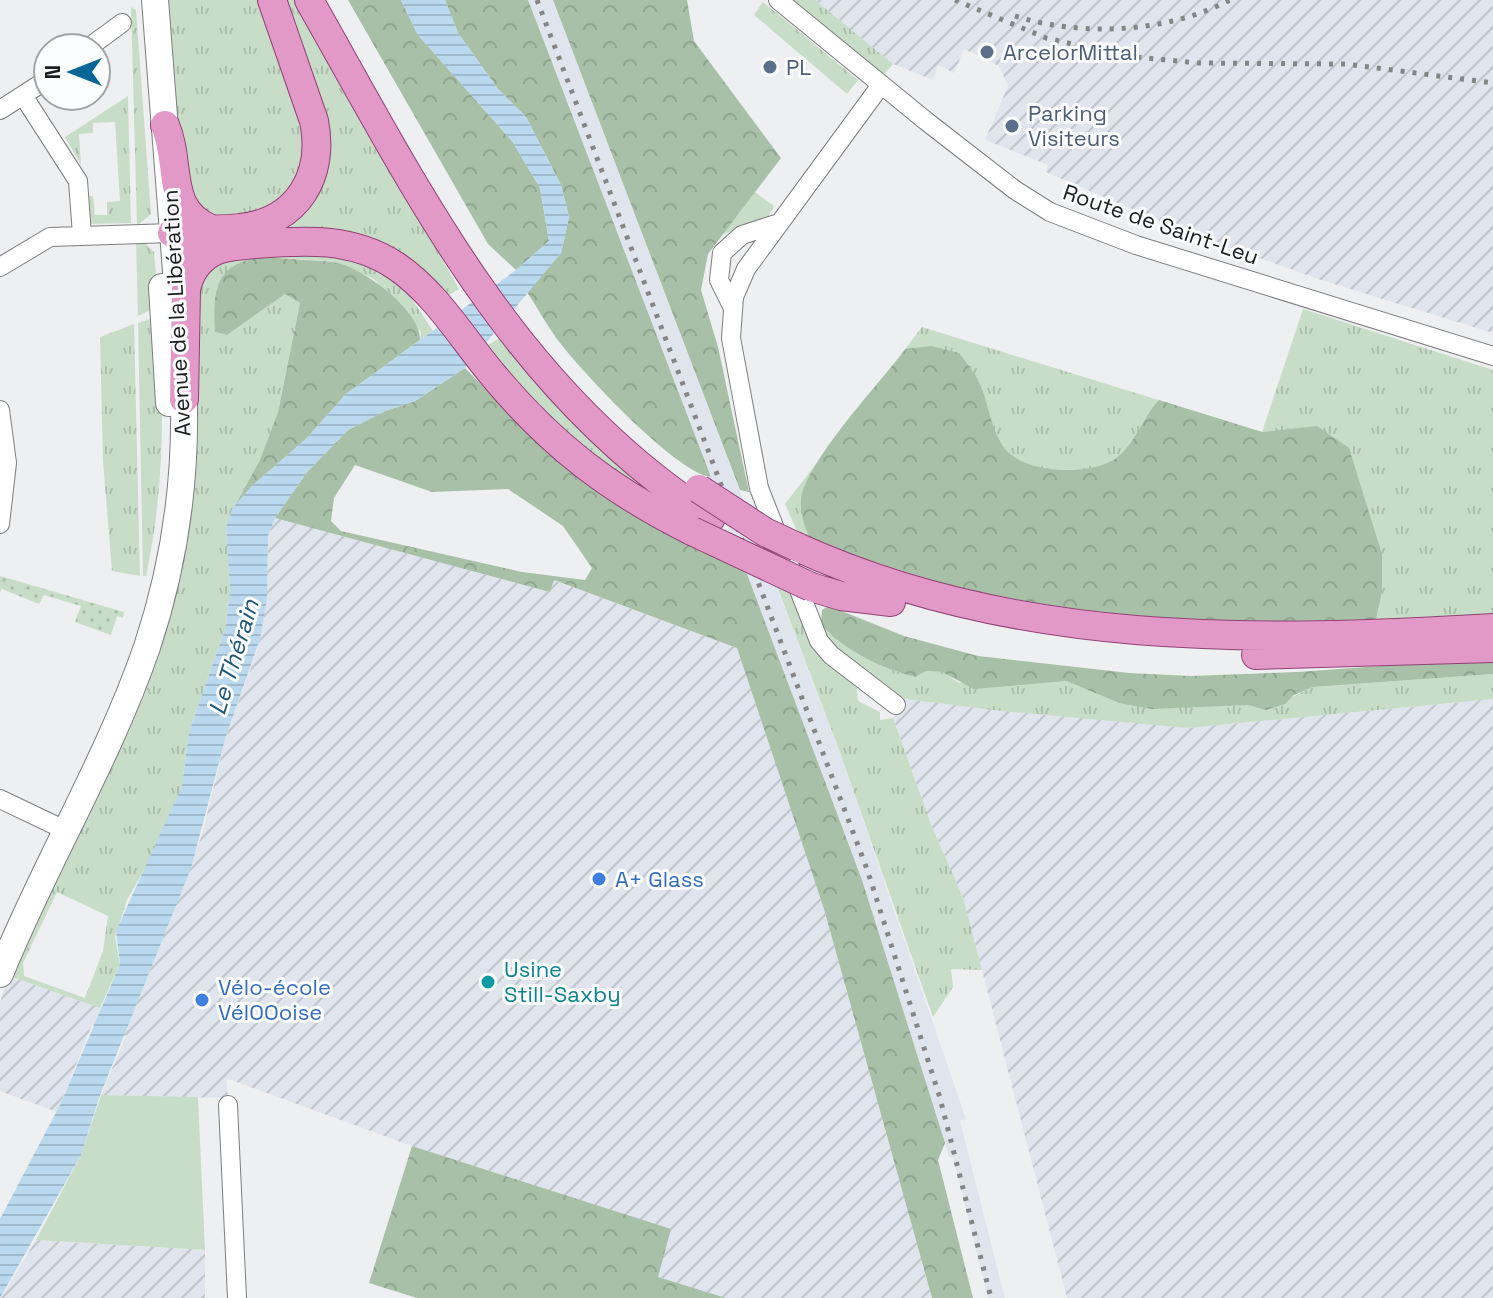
<svg xmlns="http://www.w3.org/2000/svg" width="1493" height="1298" viewBox="0 0 1493 1298" font-family="'Space Grotesk',sans-serif">
<defs>
<pattern id="industrial-furrows" width="10" height="10" patternUnits="userSpaceOnUse" patternTransform="scale(2)"><rect width="10" height="10" fill="#e0e5ed"/><path d="M-1 1l2-2M0 10L10 0M9 11l2-2" fill="none" stroke="#c0c4cb"/></pattern>
<pattern id="grass-tufts" width="24" height="20" patternUnits="userSpaceOnUse" patternTransform="scale(2)"><rect width="24" height="20" fill="#c8ddc8"/><path d="M3 7l-1-3M5 7V3M7 7l1-3M15 17l-1-3M17 17v-4M19 17l1-3" fill="none" stroke="#abbdab"/></pattern>
<pattern id="forest-crowns" width="20" height="18" patternUnits="userSpaceOnUse" patternTransform="scale(2)"><rect width="20" height="18" fill="#a7c0a7"/><path d="M2 6a3 3 0 1 1 6 0M12 15a3 3 0 1 1 6 0" fill="none" stroke="#8fa58f"/></pattern>
<pattern id="park-dots" width="8" height="8" patternUnits="userSpaceOnUse" patternTransform="scale(2)"><rect width="8" height="8" fill="#c8ddc8"/><path d="M2 2h.1M6 6h.1" fill="none" stroke="#abbdab" stroke-width="1.8" stroke-linecap="round"/></pattern>
<pattern id="water-rules" width="6" height="5" patternUnits="userSpaceOnUse" patternTransform="scale(2)"><rect width="6" height="5" fill="#bad9ef"/><path d="M0 2.5h6" fill="none" stroke="#9fbacc"/></pattern>
</defs>
<rect width="100%" height="100%" fill="#eeeff0"/>
<path fill="#e0e5ed" d="M528 0H553L841 756 966 1119 960 1121 1005 1298H988L953 1157H949L862 880Z"/>
<path fill="url(#industrial-furrows)" d="M815 0H1493V333L1321 280 1176 228 1046 172 1048 165 985 140 1008 86 999 66 964 49 954 73 938 65 933 80 893 64Z
M275 518 550 592 553 580 737 648 824 909 932 1298H726L657 1277 670 1229 412 1146 226 1078 228 1098 101 1095 126 1036 92 1025 57 1112 0 1091V1003L8 976 131 1018 202 835 226 736 257 651 267 599 268 536Z
M905 699 1187 728 1493 699V1298H1067L963 897 932 827 893 718Z
M36 1240 205 1250V1298H1Z"/>
<path fill="url(#grass-tufts)" fill-rule="evenodd" d="M164 0H263C272 28 311 130 307 153 301 184 278 210 246 214 210 220 208 220 185 191Z
M279 0H296L459 289 448 296 399 254 224 236 317 188Z
M789 0H815L893 64 882 77Z
M763 2 858 80 847 94 754 15Z
M131 7 136 10 151 214 137 226Z
M128 96 131 223 88 224V196H93L95 215H107V202L120 201 115 122 93 123V133L79 134 81 165 65 137Z
M755 192 774 206 768 217 722 235Z
M136 242 145 243 154 252 159 306 138 316Z
M283 251 366 261 406 290 433 331 420 340 421 332 374 279 336 262 272 257 215 332 227 335 285 294 300 303 278 412 260 460 226 526 230 590 226 626 189 732 182 786 158 845 127 900 115 937 120 964 100 1008 9 976 160 627 195 282 221 256ZM57 892 108 916 103 951 85 998 24 976 23 963Z
M1303 309 1493 370V614C1317 623 1141 628 968 589 912 577 856 555 800 538L785 504 922 327 1262 432Z
M159 316C164 405 165 488 146 576H143L138 323Z
M134 324 140 576 112 571 103 461 100 337Z
M501 337 690 515 615 482 480 350Z
M775 581 790 589 813 650 857 688 858 701 880 712V720L893 718 932 827 963 897 982 970 951 969 953 987 933 1017 839 750Z
M821 624C844 651 881 668 915 677L926 671 943 672 959 683 1066 681 1119 703 1248 705C1277 712 1288 697 1313 687L1493 674V699L1187 728 1002 711 905 699 827 642Z"/>
<path fill="url(#forest-crowns)" fill-rule="evenodd" d="M348 0H401L418 35 512 141 540 188 549 241 516 270 488 244Z
M445 0H528L711 477C676 473 580 370 557 339 546 324 537 307 527 292L561 253 569 217 561 185 526 117 498 89 458 33Z
M553 0H687L694 41 781 158 708 254 701 290 718 347 749 492 740 490Z
M272 257C292 260 313 260 333 262 360 265 422 311 420 340L346 394 307 438 252 486 235 506 260 460 278 412 300 303 285 294 227 335 215 332C212 284 218 259 272 257Z
M931 346 959 353C965 361 972 369 977 378 988 398 989 423 1001 443 1018 474 1087 477 1115 459 1136 444 1142 418 1159 400L1262 432 1317 426 1349 448 1382 554V591L1376 619C1239 624 1098 621 964 588 912 576 862 557 812 541 805 529 800 515 801 500 804 464 881 381 906 349Z
M465 368 544 449 589 485 747 574 862 880 945 1143 938 1160 973 1298H932L824 909 737 648 554 580 550 592 275 518 307 472 348 430 385 411 415 401ZM355 465 432 492 508 489 563 526 592 568 585 580 522 572 341 531 331 521 334 498Z
M829 606 904 636 978 656 1129 673 1191 676 1297 672 1493 658V674L1313 687 1294 695 1285 704 1266 710 1248 705 1152 709 1119 703 1066 681 974 689 942 672 926 671 915 677C881 668 844 651 821 624L822 610Z
M412 1146 671 1229 658 1277 726 1298H417L369 1283Z"/>
<path fill="url(#park-dots)" d="M0 576 124 612 123 618 117 616 111 635 75 622 81 606 44 595 39 604 2 589 0 592Z"/>
<path fill="#c8ddc8" d="M101 1095 198 1097 205 1250 36 1240 81 1155Z"/>
<path fill="url(#water-rules)" d="M401 0H445L458 33 498 89 526 117 561 185 569 217 561 253 465 368 415 401 385 411 348 430 307 472 275 518 268 536 267 599 260 639 226 736 191 868 99 1098 81 1155 0 1298V1219L61 1103 120 964 116 931 182 786 189 732 226 626 230 590 226 527 232 509 252 486 307 438 346 394 516 270 549 241 540 188 512 141 418 35Z"/>
<g fill="none" stroke-linecap="round" stroke-linejoin="round">
<defs>
<path id="street" d="M778 0 926 121 1015 190 1050 212 1136 245 1493 356
M88 48 122 23
M881 85 746 269 734 297 731 338 759 488 819 641 831 655 896 705
M24 97 78 181 82 235
M0 110 48 79
M0 267 50 237 172 233
M732 306 719 280 722 253 742 235 776 224
M0 410 7 463 0 524
M0 799 67 831
M228 1105 237 1298"/>
<path id="secondary" d="M155 0 179 310
M162 287 169 403
M0 974C45 863 108 760 147 647 176 560 188 468 183 377"/>
<path id="primary" d="M309 0C420 196 515 392 711 518
M165 125C182 165 164 209 211 229
M222 247 188 246 172 233C194 228 217 231 240 228 298 222 325 175 314 121L272 0
M184 399 186 290C189 274 198 260 213 252 225 245 241 246 255 244 304 240 353 237 396 266 436 293 462 338 493 375 552 446 610 490 692 531
M797 547C1016 647 1257 642 1493 628
M811 587 841 596 891 602
M1256 655 1493 648"/>
</defs>
<use href="#street" stroke="#7d7d7f" stroke-width="20"/>
<use href="#secondary" stroke="#7d7d7f" stroke-width="28"/>
<use href="#primary" stroke="#904174" stroke-width="30"/>
<use href="#street" stroke="#fff" stroke-width="18"/>
<use href="#secondary" stroke="#fff" stroke-width="26"/>
<use href="#primary" stroke="#e299c8" stroke-width="28"/>
<path stroke="#848586" stroke-width="5" stroke-dasharray="4 8" stroke-linecap="butt" d="M537 0 867 869 940 1098 991 1298
M955 0 1046 38 1126 56 1198 63 1346 64 1493 83
M1015 16C1082 37 1167 33 1230 0"/>
<defs>
<path id="primary-bridge" d="M699 489 765 532 797 547
M692 531 811 587"/>
</defs>
<use href="#primary-bridge" stroke="#904174" stroke-width="30" stroke-linecap="butt"/>
<use href="#primary-bridge" stroke="#e299c8" stroke-width="28"/>
</g>
<g fill="#5c6f8a" stroke="#fbfcfd" stroke-width="3">
<circle cx="987" cy="52" r="8"/>
<circle cx="770" cy="67" r="8"/>
<circle cx="1012" cy="126" r="8"/>
</g>
<g fill="#3f7fe0" stroke="#fbfcfd" stroke-width="3">
<circle cx="599" cy="879" r="8"/>
<circle cx="202" cy="1000" r="8"/>
</g>
<circle fill="#0f9aa8" stroke="#fbfcfd" stroke-width="3" cx="488" cy="982" r="8"/>
<g text-anchor="middle" stroke-width="6" stroke-linejoin="round" paint-order="stroke">
<g font-size="22" fill="#4e5e75" stroke="#fbfcfd" text-anchor="start">
<text x="1003" y="60">ArcelorMittal</text>
<text x="786" y="75">PL</text>
<text x="1028" y="121">Parking<tspan x="1028" dy="25">Visiteurs</tspan></text>
</g>
<g font-size="22" fill="#1c1d1d" stroke="#fbfcfd">
<text transform="translate(1161 224) rotate(19)" y="8">Route de Saint-Leu</text>
<text transform="translate(176 313) rotate(-93)" y="8">Avenue de la Libération</text>
</g>
<g font-size="22" fill="#366cbe" stroke="#fbfcfd" text-anchor="start">
<text x="615" y="887">A+ Glass</text>
<text x="218" y="995">Vélo-école<tspan x="218" dy="25">VélOOoise</tspan></text>
</g>
<g font-size="22" fill="#0d838f" stroke="#fbfcfd" text-anchor="start">
<text x="504" y="977">Usine<tspan x="504" dy="25">Still-Saxby</tspan></text>
</g>
<g font-size="24" font-style="italic" fill="#215674" stroke="#fbfcfd">
<text transform="translate(234 657) rotate(-73)" y="8">Le Thérain</text>
</g>
</g>
<g transform="translate(72 72) rotate(270)"><circle r="38" fill="#fbfcfd" stroke="#a2a3a3" stroke-width="2"/>
<path d="M0-6L14 30L0 20L-14 30Z" fill="#076696"/>
<text y="-12" font-size="22" font-weight="bold" text-anchor="middle" fill="#1c1d1d">N</text>
</g>
</svg>
